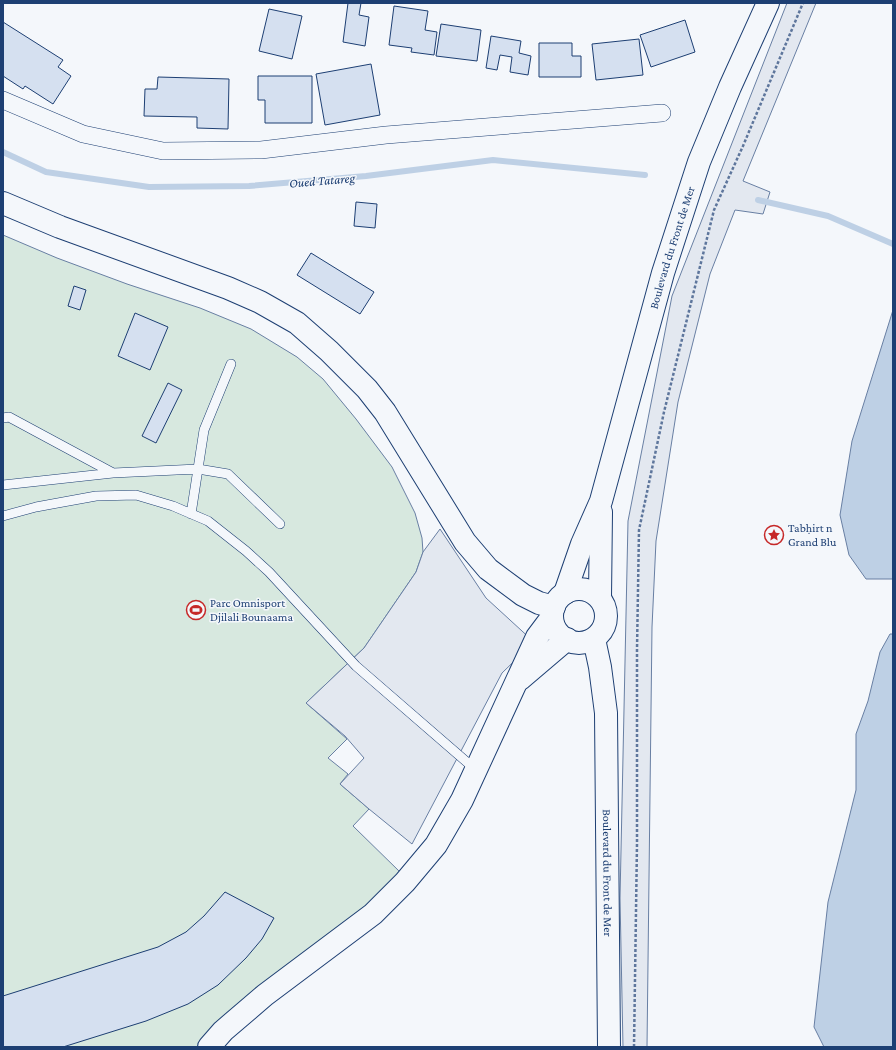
<svg xmlns="http://www.w3.org/2000/svg" width="896" height="1050" viewBox="0 0 896 1050" font-family="'Crimson Pro',serif">
<rect width="100%" height="100%" fill="#f4f7fb"/>
<path fill="#d7e8df" stroke="#687fa3" d="M3 235 57 258 127 284 200 308 251 329 297 357 323 379 356 419 392 467 415 513 422 538 423 552 416 572 364 648 306 703 347 739 328 758 348 774 340 784 369 809 353 826 400 872 375 905 197 1047H3Z"/>
<path fill="#e3e8f0" stroke="#687fa3" d="M787 3H816L743 181 770 192 763 214 735 210 710 274 678 402 656 541 652 627 647 1047H623L620 898 628 521 672 296Z
M440 529 486 598 534 642 502 673 412 844 369 809 340 784 364 758 345 736 306 703 364 648 416 572 423 552Z"/>
<path fill="#bed0e5" stroke="#687fa3" d="M893 310V579H866L849 555 840 515 852 441Z
M890 634H893V1047H824L814 1027 828 902 856 790V734L868 701 880 652Z"/>
<g fill="none" stroke-linecap="round" stroke-linejoin="round">
<path stroke="#bed0e5" stroke-width="6" d="M3 152 46 172 149 187 249 186 366 176 493 160 645 175
M758 200 828 216 893 244"/>
</g>
<path fill="#d5e0f0" stroke="#1d3f73" d="M348 3H361L359 15 369 17 365 46 343 42Z
M394 6 428 11 425 30 437 32 434 55 411 52 412 48 389 45Z
M269 9 302 16 292 59 259 51Z
M685 20 695 52 651 67 640 35Z
M3 22 63 60 58 67 71 76 53 104 25 86 23 89 3 76Z
M441 24 481 30 477 61 436 56Z
M491 36 521 41 519 53 531 56 528 75 510 72 512 57 500 55 497 70 486 68Z
M639 39 643 75 596 80 592 44Z
M539 43H572V56H581V77H539Z
M371 64 380 115 325 125 316 74Z
M258 76H312V123H265V100H258Z
M158 77 229 79 228 129 197 128V117L144 116 145 89H157Z
M356 202 377 204 375 228 354 226Z
M311 253 374 292 360 314 297 275Z
M74 286 86 290 80 310 68 306Z
M135 313 168 327 150 370 118 356Z
M168 383 182 390 156 443 142 436Z
M225 892 274 918 262 939 246 958 218 985 188 1004 146 1021 63 1047H3V996L158 947 186 932 204 916Z"/>
<g fill="none" stroke-linecap="round" stroke-linejoin="round">
<defs>
<path id="lane" d="M3 418 9 417 113 473
M3 485 113 473 198 469 228 474 280 524
M191 514 204 430 231 364
M3 516 36 507 96 496 136 495 173 506 208 521 246 551 269 572 356 666 476 770"/>
<path id="street" d="M3 100 83 134 163 151 261 150 386 135 662 113"/>
<g id="secondary">
<path d="M3 203 60 227 228 288 260 302 297 323 329 351 367 389 385 412 465 542 488 569 523 595 539 603 554 607"/>
<circle cx="579" cy="616" r="27"/>
<path id="s1" d="M565 593 582 544 601 501 663 273 699 162 730 87 768 3"/>
<path d="M600 597 601 512"/>
<path id="s2" d="M594 639 600 667 606 713 609 1047"/>
<path d="M520 679 567 639"/>
<path d="M209 1047 223 1031 265 995 373 914 405 882 436 845 462 800 537 637 552 617"/>
</g>
</defs>
<use href="#lane" stroke="#1d3f73" stroke-width="10"/>
<use href="#street" stroke="#1d3f73" stroke-width="18"/>
<use href="#secondary" stroke="#1d3f73" stroke-width="24"/>
<path stroke="#5e769c" stroke-width="2.5" stroke-dasharray="3 2" stroke-linecap="butt" d="M634 1047 637 843V650L639 530 664 412 714 210 743 146 803 3"/>
<use href="#lane" stroke="#f4f7fb" stroke-width="9"/>
<use href="#street" stroke="#f4f7fb" stroke-width="17"/>
<use href="#secondary" stroke="#f4f7fb" stroke-width="22"/>
</g>
<defs>
<symbol id="sight-ring" viewBox="-11 -11 22 22"><circle r="9.5" fill="#f4f7fb" stroke="#c62828" stroke-width="1.5"/><path d="M0-6L1.8-2.2L6-1.7L2.9 1.2L3.7 5.4L0 3.3L-3.7 5.4L-2.9 1.2L-6-1.7L-1.8-2.2Z" fill="#c62828"/></symbol>
<symbol id="stadium-ring" viewBox="-11 -11 22 22"><circle r="9.5" fill="#f4f7fb" stroke="#c62828" stroke-width="1.5"/><path d="M0-5a6.5 5 0 1 0 0 10a6.5 5 0 1 0 0-10ZM-3.5-1.8h7v3.6h-7Z" fill="#c62828"/></symbol>
</defs>
<g fill-rule="evenodd">
<use href="#sight-ring" x="763" y="524" width="22" height="22"/>
<use href="#stadium-ring" x="185" y="599" width="22" height="22"/>
</g>
<g text-anchor="middle" stroke-width="3" stroke-linejoin="round" paint-order="stroke">
<g font-size="12" fill="#1d3f73" stroke="#f4f7fb">
<text dy="4" stroke="none"><textPath href="#s1" startOffset="362">Boulevard du Front de Mer</textPath></text>
<text dy="4" stroke="none"><textPath href="#s2" startOffset="235">Boulevard du Front de Mer</textPath></text>
</g>
<g font-size="12" fill="#1d3f73" stroke="#f4f7fb" text-anchor="start">
<text x="788" y="532">Tabḥirt n<tspan x="788" dy="14">Grand Blu</tspan></text>
<text x="210" y="607">Parc Omnisport<tspan x="210" dy="14">Djilali Bounaama</tspan></text>
</g>
<g font-size="13" font-style="italic" fill="#1d3f73" stroke="#f4f7fb">
<text transform="translate(322 180) rotate(-5)" y="5">Oued Tatareg</text>
</g>
</g>
<rect width="896" height="1050" fill="none" stroke="#1d3f73" stroke-width="8"/>
</svg>
